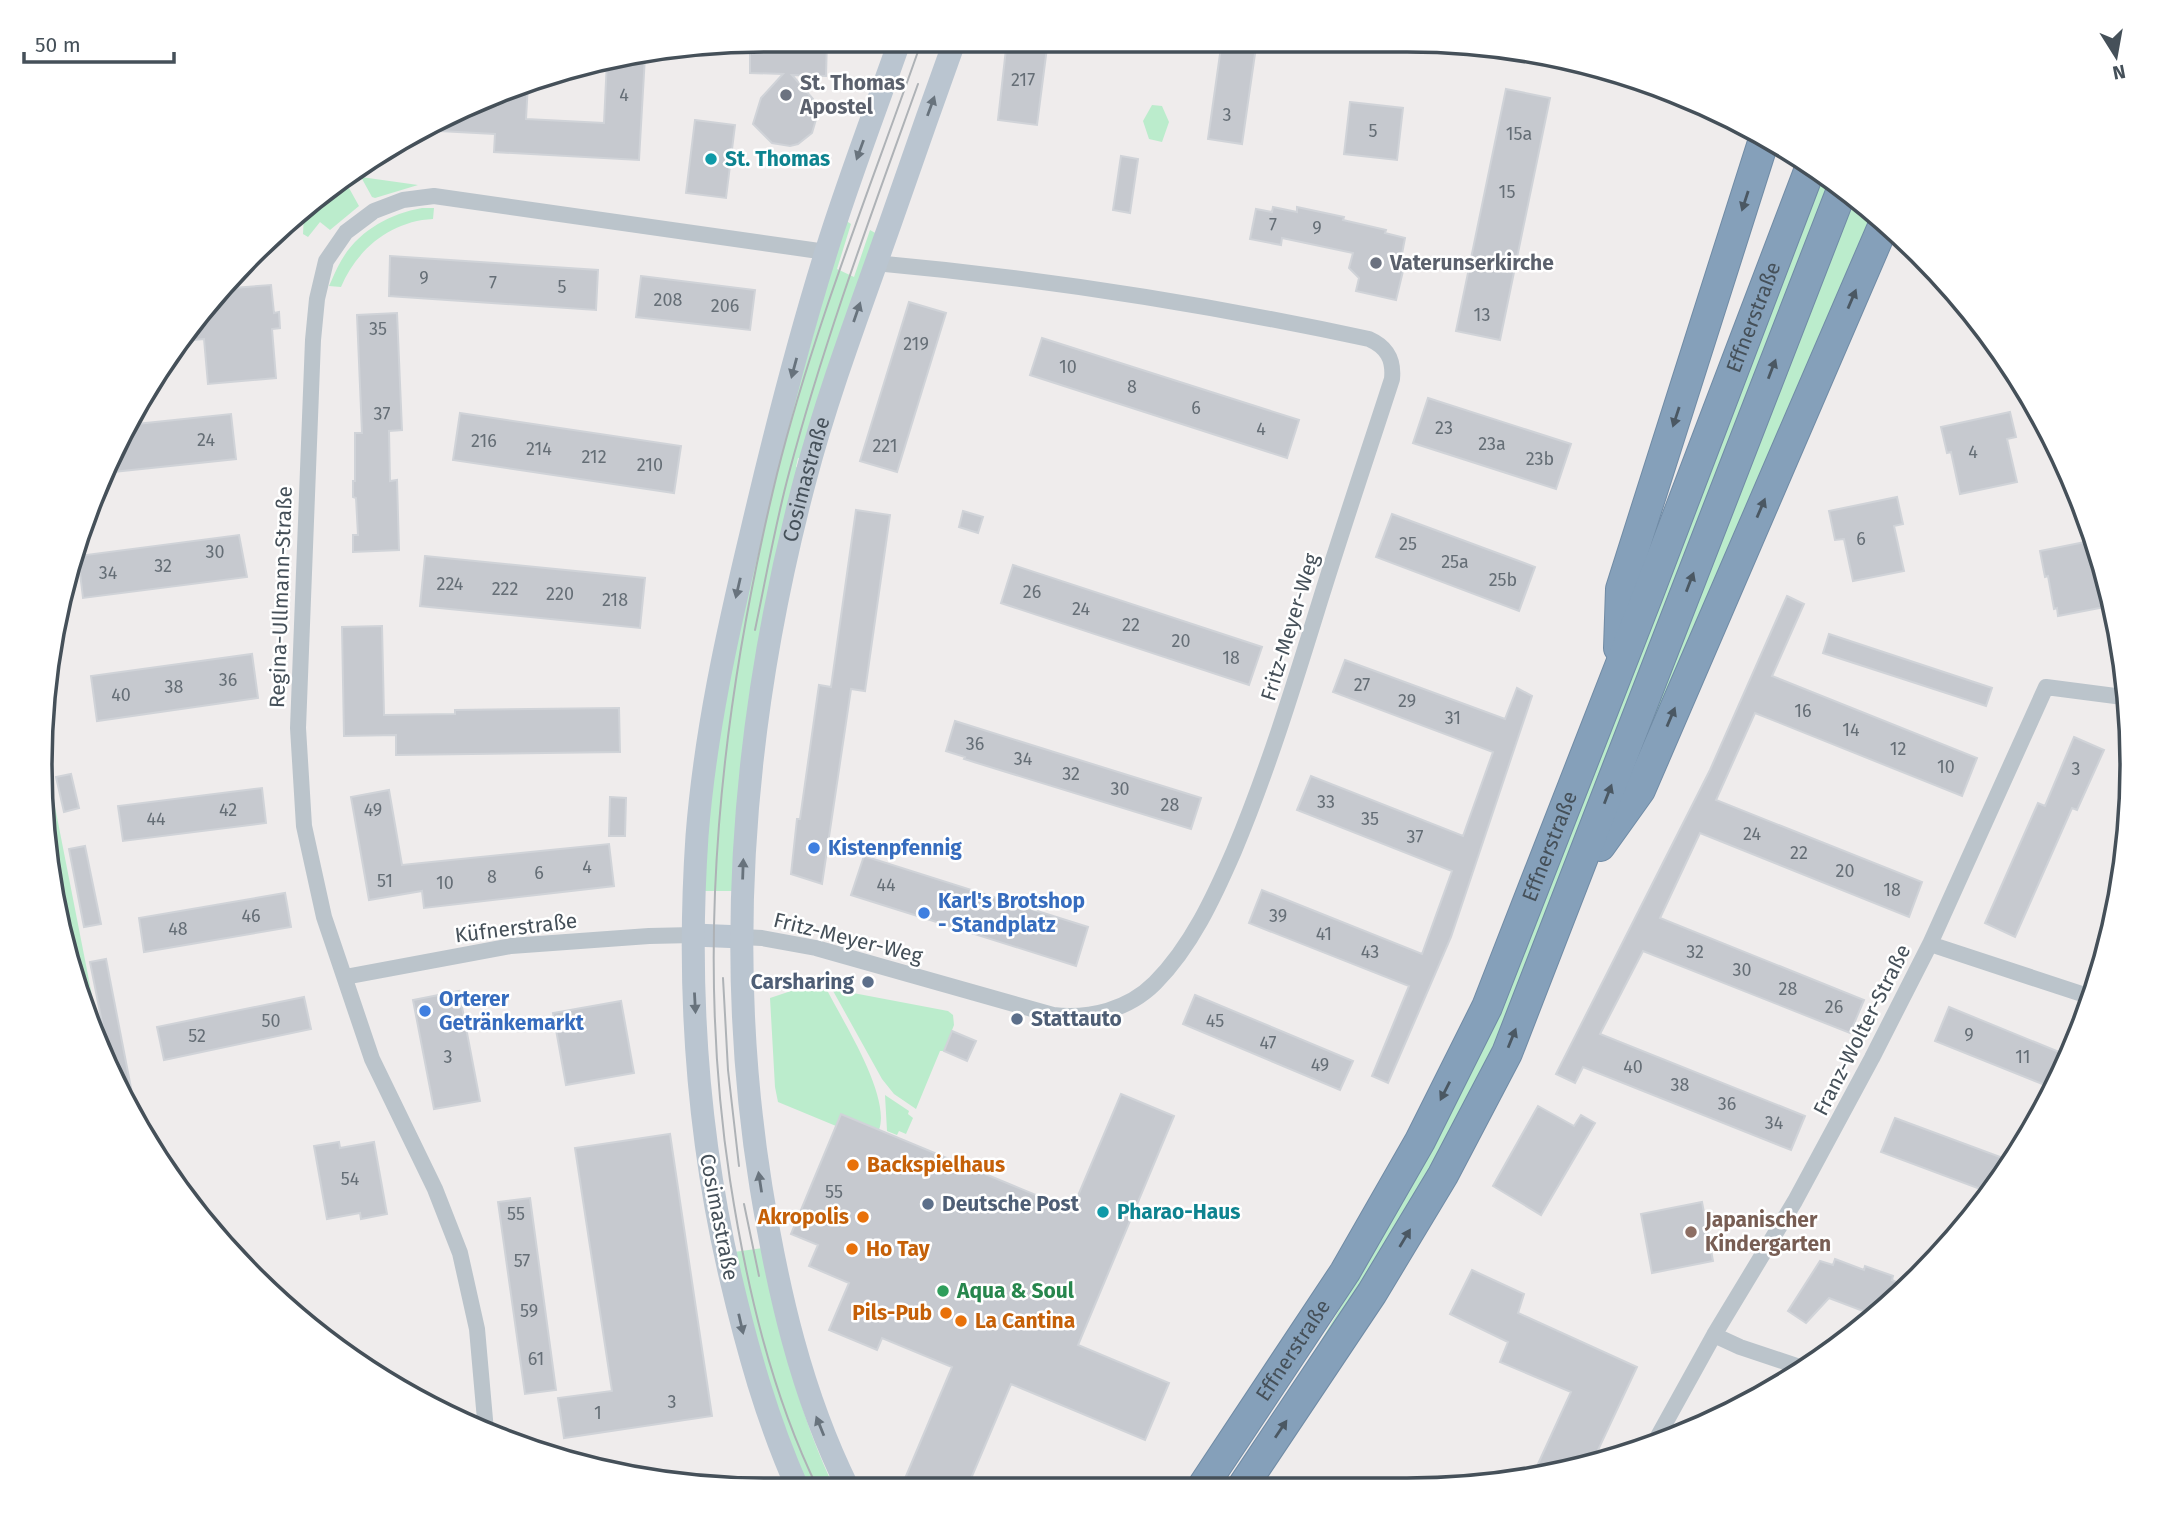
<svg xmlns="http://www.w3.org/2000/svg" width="2172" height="1531" viewBox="0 0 2172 1531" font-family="'Fira Sans',sans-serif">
<rect width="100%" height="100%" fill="#efecec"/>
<path fill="#bbeccc" d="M1152 105 1162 106 1169 122 1162 142 1149 139 1143 121Z
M1823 174 1831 179 1630 710 1489 1057 1416 1198 1309 1368 1315 1351 1408 1193 1481 1052 1556 872Z
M361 177 418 185 375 198 372 197Z
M344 179 359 206 330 230 320 222 308 237 303 234 304 214Z
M1852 194 1878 218 1630 777Z
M422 208H434L433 219C391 221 357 249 341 287L329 286C333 278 336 269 341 261 358 231 389 214 422 208Z
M845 220 851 224 837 269 854 277 870 230 877 234 804 459 798 458 796 467 801 469 744 744 738 796 732 891H702L715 752 760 526Z
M46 761 105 1062 79 998 47 861Z
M809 985 824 988 828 992C844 1023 891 1097 879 1130L841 1114 836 1126 778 1102 775 1087 770 998Z
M832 989 948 1011 953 1015 954 1025 944 1051H940L916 1109 894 1094 882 1079Z
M885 1095 909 1111 908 1114 913 1118 906 1134 899 1131 897 1135 887 1131Z
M763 1248C781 1332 797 1411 835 1489H807L775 1407 734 1252Z"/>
<path fill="#c6c9cf" stroke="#d0d3d8" stroke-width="2" d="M766 40H827L826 76 792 75 813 99 817 116 812 133 798 144 790 146 772 143 753 124 761 98 783 74 750 73V42Z
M1007 40H1048L1037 125 998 120Z
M1222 40H1257L1242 144 1208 139Z
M645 56 639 160 494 152 495 134 419 130 445 115 474 104 497 106 498 95 528 84 526 119 604 123 607 61Z
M1506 89 1550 98 1500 340 1456 331Z
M1350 102 1403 108 1397 160 1344 154Z
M695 120 735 125 726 198 686 193Z
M1121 156 1138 159 1130 213 1113 210Z
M1273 207 1297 212V207L1344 217 1343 220 1386 230 1385 233 1405 238 1399 270 1403 271 1396 300 1356 291 1359 278 1349 268 1353 253 1282 238 1281 245 1250 239 1256 209 1272 212Z
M390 256 598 270 596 310 389 296Z
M641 276 755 290 750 330 636 317Z
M271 285 274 313 279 312 280 328 272 329 276 378 208 384 204 339 182 341 219 289Z
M909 302 946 313 897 472 860 461Z
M397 313 402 430 389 431 390 481 397 480 399 550 353 552V535H358L356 498 353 497V481H355V433H362L357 315Z
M1042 338 1299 420 1287 458 1030 375Z
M1428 398 1571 444 1556 489 1413 443Z
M2010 412 2016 437 2007 439 2017 482 1960 494 1951 452 1947 453 1941 427Z
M460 413 681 446 674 493 453 460Z
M231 414 236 459 103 473 127 425Z
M1897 497 1903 524 1894 526 1904 571 1853 581 1844 539 1835 540 1829 511Z
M856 510 890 515 865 691 851 689 822 884 791 874 797 819H800L819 685 831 687Z
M963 511 983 517 978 533 959 527Z
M1392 514 1535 567 1519 611 1376 557Z
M239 535 247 577 83 598 78 556Z
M2095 540 2110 606 2058 616 2057 608 2054 609 2048 576 2045 577 2040 551Z
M425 556 645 578 640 628 420 606Z
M1013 565 1262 647 1249 685 1001 603Z
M1787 596 1804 604 1772 676 1977 758 1962 796 1755 713 1716 800 1922 882 1909 917 1700 833 1660 918 1864 1000 1850 1033 1643 951 1600 1034 1805 1116 1791 1150 1583 1067 1575 1083 1556 1074 1710 770Z
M382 626 384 715 455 714V710L619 708 620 752 396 755V735L344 736 342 627Z
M1829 634 1992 688 1986 706 1823 653Z
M252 654 258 698 97 721 91 676Z
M1345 660 1505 719 1517 688 1532 696 1451 937 1388 1083 1372 1076 1409 986 1249 923 1262 890 1422 954 1452 871 1297 810 1311 776 1463 836 1493 752 1333 692Z
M955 721 1201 798 1191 829 964 759 965 757 946 751Z
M2074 737 2104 750 2077 810 2072 808 2015 937 1985 923 2038 803 2045 806Z
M71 774 79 808 64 812 56 777Z
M262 788 266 823 123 841 118 806Z
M389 790 402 865 609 844 614 886 424 908 422 891 369 900 351 797Z
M610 797 626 798 625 836H609Z
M85 846 101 924 84 927 69 849Z
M864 856 1088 927 1076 966 851 895Z
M285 893 291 927 144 952 139 918Z
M106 959 137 1119 114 1083 90 962Z
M459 991 480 1101 434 1109 413 1000Z
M1195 995 1353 1061 1340 1090 1183 1024Z
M304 997 311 1029 164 1060 157 1027Z
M621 1001 634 1073 566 1085 553 1013Z
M1949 1007 2069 1056 2055 1089 1935 1041Z
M952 1031 976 1041 967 1061 944 1051Z
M1121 1094 1174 1116 1078 1345 1169 1383 1145 1440 1011 1384 967 1488H901L952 1367 882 1338 877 1350 829 1330 849 1283 809 1266 818 1245 791 1234 841 1114 1072 1210Z
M1538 1106 1574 1126 1581 1115 1595 1123 1541 1215 1493 1186Z
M1895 1118 2011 1161 1991 1193 1881 1152Z
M670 1134 712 1416 564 1438 558 1398 612 1391 575 1148Z
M339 1142 340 1148 374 1142 387 1214 361 1219 360 1213 327 1219 314 1146Z
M530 1198 556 1390 525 1394 498 1202Z
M1702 1202 1713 1261 1652 1273 1641 1214Z
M1835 1259 1864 1270 1865 1266 1893 1276 1892 1280 1907 1287 1885 1311 1876 1316 1829 1298 1806 1323 1788 1311 1820 1261 1833 1265Z
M1472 1270 1524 1294 1518 1313 1637 1367 1592 1463 1532 1477 1571 1392 1500 1362 1508 1342 1450 1314Z"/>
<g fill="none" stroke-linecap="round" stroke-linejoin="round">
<defs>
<g id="highway">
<path d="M1619 648 1621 589 1765 136"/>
<path d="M1600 846 1640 790 1884 224"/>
<path id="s2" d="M1203 1486 1345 1272 1420 1141 1487 1007 1647 597 1811 166"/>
<path d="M1243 1486 1372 1293 1443 1175 1507 1053 1843 187"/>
</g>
</defs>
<use href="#highway" stroke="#708ba5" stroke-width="32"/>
<path stroke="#bbc4cb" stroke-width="16" d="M742 937 762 938 816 948 1053 1015C1090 1019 1128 1010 1155 983 1191 947 1214 897 1234 851 1268 770 1294 685 1320 601 1343 527 1368 453 1392 379 1394 359 1387 347 1369 339 1206 304 1041 278 875 263
M1930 944 2091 997
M345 977 511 946 649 936 694 935
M1714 1335 1740 1347 1800 1367
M486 1431 477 1329 460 1253 435 1189 372 1059 324 917 304 826 298 728 313 340 317 299 326 261 346 232 374 211 403 200 434 196 826 252
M1652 1447 1714 1335 1795 1201 1872 1058 1930 944 2046 687 2123 697"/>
<g stroke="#bac5d0" stroke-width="23">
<path d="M694 935 742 937"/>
<path id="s1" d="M848 1488C801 1393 778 1291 761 1187 723 951 744 711 805 480 828 393 860 309 890 224 911 163 933 101 955 40"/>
<path d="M798 1489C767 1420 747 1348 730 1275 697 1132 687 983 697 836 705 734 727 634 751 534 773 440 797 345 826 252 848 181 875 111 900 40"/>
</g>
<use href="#highway" stroke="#85a0ba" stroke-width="30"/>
<path stroke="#aeb2b6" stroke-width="2" d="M755 630C766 578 775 525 789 473 824 341 872 212 918 84
M723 978 728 1070 739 1166
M744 1204 759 1276
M818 1489C771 1393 746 1284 730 1180 694 943 721 705 777 474 814 326 872 184 922 40"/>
</g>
<defs><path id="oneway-solid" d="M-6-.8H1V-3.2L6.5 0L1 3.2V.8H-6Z" transform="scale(1.75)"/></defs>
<g fill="#68737d">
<use href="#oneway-solid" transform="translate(931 106) rotate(-70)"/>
<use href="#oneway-solid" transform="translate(860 150) rotate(110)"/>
<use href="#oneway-solid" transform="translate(857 312) rotate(-71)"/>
<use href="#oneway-solid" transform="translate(794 368) rotate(105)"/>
<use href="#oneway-solid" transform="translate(738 588) rotate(103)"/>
<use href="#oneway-solid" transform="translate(743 869) rotate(-88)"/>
<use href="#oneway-solid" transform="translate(695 1003) rotate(87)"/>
<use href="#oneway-solid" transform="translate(760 1182) rotate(-99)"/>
<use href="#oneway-solid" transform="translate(741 1324) rotate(77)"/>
<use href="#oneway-solid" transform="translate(820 1426) rotate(-112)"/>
</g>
<g fill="#4b5863">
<use href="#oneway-solid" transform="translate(1745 201) rotate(108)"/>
<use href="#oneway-solid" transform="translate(1852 299) rotate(-67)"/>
<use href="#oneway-solid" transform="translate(1772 369) rotate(-69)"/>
<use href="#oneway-solid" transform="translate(1676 417) rotate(108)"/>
<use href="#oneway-solid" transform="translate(1761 508) rotate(-67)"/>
<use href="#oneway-solid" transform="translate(1690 582) rotate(-69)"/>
<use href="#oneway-solid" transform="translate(1671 717) rotate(-67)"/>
<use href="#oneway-solid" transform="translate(1608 794) rotate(-69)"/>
<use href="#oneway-solid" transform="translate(1512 1038) rotate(-68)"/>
<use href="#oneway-solid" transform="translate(1445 1091) rotate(117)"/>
<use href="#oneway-solid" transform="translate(1405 1238) rotate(-59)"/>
<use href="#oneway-solid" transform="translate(1281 1429) rotate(-56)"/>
</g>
<g fill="#6b7280" stroke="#fff" stroke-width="2.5">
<circle cx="786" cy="95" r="7"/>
<circle cx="1376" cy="263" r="7"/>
</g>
<g fill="#0f9aa8" stroke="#fff" stroke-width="2.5">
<circle cx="711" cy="159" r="7"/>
<circle cx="1103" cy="1212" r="7"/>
</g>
<g fill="#3f7fe0" stroke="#fff" stroke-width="2.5">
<circle cx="814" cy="848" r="7"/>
<circle cx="924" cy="913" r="7"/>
<circle cx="425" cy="1011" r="7"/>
</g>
<g fill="#5c6f8a" stroke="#fff" stroke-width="2.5">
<circle cx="868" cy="982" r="7"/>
<circle cx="1017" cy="1019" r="7"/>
<circle cx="928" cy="1204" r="7"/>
</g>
<g fill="#e8710a" stroke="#fff" stroke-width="2.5">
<circle cx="853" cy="1165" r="7"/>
<circle cx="863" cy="1217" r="7"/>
<circle cx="852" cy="1249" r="7"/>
<circle cx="946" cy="1313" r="7"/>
<circle cx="961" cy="1321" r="7"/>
</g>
<circle fill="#8d6e63" stroke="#fff" stroke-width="2.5" cx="1691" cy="1232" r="7"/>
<circle fill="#2e9e5b" stroke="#fff" stroke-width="2.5" cx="943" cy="1291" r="7"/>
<g text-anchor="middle" stroke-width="5" stroke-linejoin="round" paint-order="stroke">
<g font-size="18" fill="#656e76">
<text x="1023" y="86">217</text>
<text x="624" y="101">4</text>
<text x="1227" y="121">3</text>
<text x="1373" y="137">5</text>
<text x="1519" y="140">15a</text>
<text x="1507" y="198">15</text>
<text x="1273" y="231">7</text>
<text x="1317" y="234">9</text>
<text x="424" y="284">9</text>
<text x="493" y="289">7</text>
<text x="562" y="293">5</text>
<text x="668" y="306">208</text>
<text x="725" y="312">206</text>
<text x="1482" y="321">13</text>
<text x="378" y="335">35</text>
<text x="916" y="350">219</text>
<text x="1068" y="373">10</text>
<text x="1132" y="393">8</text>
<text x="1196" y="414">6</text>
<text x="382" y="420">37</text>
<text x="1444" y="434">23</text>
<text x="1261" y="435">4</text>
<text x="206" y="446">24</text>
<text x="484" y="447">216</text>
<text x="1492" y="450">23a</text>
<text x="885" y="452">221</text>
<text x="539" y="455">214</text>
<text x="1973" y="458">4</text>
<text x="594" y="463">212</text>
<text x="1540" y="465">23b</text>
<text x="650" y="471">210</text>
<text x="1861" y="545">6</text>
<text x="1408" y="550">25</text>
<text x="215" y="558">30</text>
<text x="1455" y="568">25a</text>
<text x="163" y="572">32</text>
<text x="108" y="579">34</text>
<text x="1503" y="586">25b</text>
<text x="450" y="590">224</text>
<text x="505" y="595">222</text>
<text x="1032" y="598">26</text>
<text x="560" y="600">220</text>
<text x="615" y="606">218</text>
<text x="1081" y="615">24</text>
<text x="1131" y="631">22</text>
<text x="1181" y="647">20</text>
<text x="1231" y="664">18</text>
<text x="228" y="686">36</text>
<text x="1362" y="691">27</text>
<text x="174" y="693">38</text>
<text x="121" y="701">40</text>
<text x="1407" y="707">29</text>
<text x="1803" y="717">16</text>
<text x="1453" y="724">31</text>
<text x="1851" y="736">14</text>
<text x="975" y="750">36</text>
<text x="1898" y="755">12</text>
<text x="1023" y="765">34</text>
<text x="1946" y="773">10</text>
<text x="2076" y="775">3</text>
<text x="1071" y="780">32</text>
<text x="1120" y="795">30</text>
<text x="1326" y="808">33</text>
<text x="1170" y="811">28</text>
<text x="228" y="816">42</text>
<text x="373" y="816">49</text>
<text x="156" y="825">44</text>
<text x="1370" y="825">35</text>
<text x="1752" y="840">24</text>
<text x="1415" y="843">37</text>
<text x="1799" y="859">22</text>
<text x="587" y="873">4</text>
<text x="1845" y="877">20</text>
<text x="539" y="879">6</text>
<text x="492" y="883">8</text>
<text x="385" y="887">51</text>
<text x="445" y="889">10</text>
<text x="886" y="891">44</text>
<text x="1892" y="896">18</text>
<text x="251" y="922">46</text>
<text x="1278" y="922">39</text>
<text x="178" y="935">48</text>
<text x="1324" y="940">41</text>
<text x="1370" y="958">43</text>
<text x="1695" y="958">32</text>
<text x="1742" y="976">30</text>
<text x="1788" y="995">28</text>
<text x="1834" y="1013">26</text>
<text x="271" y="1027">50</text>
<text x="1215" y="1027">45</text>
<text x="1969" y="1041">9</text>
<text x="197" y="1042">52</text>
<text x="1268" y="1049">47</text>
<text x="448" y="1063">3</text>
<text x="2023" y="1063">11</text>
<text x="1320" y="1071">49</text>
<text x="1633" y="1073">40</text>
<text x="1680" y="1091">38</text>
<text x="1727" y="1110">36</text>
<text x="1774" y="1129">34</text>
<text x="350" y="1185">54</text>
<text x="834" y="1198">55</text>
<text x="516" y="1220">55</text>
<text x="522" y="1267">57</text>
<text x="529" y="1317">59</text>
<text x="536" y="1365">61</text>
<text x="672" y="1408">3</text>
<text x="598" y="1419">1</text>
</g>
<g font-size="21" font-weight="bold" fill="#5b616d" stroke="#fff" text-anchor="start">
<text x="800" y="90">St. Thomas<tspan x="800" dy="24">Apostel</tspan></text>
<text x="1390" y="270">Vaterunserkirche</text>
</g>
<g font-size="21" font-weight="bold" fill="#0d838f" stroke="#fff" text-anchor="start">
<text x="725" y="166">St. Thomas</text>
<text x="1117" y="1219">Pharao-Haus</text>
</g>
<g font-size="21" fill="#455059" stroke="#fff">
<text dy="7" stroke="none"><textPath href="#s2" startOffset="1297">Effnerstraße</textPath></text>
<text dy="7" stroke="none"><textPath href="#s1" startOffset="1029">Cosimastraße</textPath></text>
<text transform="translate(281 597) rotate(-88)" y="7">Regina-Ullmann-Straße</text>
<text transform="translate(1290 627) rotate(-73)" y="7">Fritz-Meyer-Weg</text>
<text dy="7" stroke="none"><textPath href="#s2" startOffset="730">Effnerstraße</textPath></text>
<text transform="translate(516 928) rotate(-7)" y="7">Küfnerstraße</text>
<text transform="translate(848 938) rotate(14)" y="7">Fritz-Meyer-Weg</text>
<text transform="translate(1862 1030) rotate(-63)" y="7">Franz-Wolter-Straße</text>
<text transform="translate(719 1217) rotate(79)" y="7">Cosimastraße</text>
<text dy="7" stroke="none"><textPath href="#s2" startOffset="163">Effnerstraße</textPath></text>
</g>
<g font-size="21" font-weight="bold" fill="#366cbe" stroke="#fff" text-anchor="start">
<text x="828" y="855">Kistenpfennig</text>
<text x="938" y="908">Karl's Brotshop<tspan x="938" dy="24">- Standplatz</tspan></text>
<text x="439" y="1006">Orterer<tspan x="439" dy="24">Getränkemarkt</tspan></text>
</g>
<g font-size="21" font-weight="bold" fill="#4e5e75" stroke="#fff" text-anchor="start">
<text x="854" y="989" text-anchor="end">Carsharing</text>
<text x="1031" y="1026">Stattauto</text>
<text x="942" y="1211">Deutsche Post</text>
</g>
<g font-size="21" font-weight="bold" fill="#c56008" stroke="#fff" text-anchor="start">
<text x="867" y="1172">Backspielhaus</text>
<text x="849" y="1224" text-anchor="end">Akropolis</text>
<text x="866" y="1256">Ho Tay</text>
<text x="932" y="1320" text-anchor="end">Pils-Pub</text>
<text x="975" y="1328">La Cantina</text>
</g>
<g font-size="21" font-weight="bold" fill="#785e54" stroke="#fff" text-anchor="start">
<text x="1705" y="1227">Japanischer<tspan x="1705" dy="24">Kindergarten</tspan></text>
</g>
<g font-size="21" font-weight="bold" fill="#27864d" stroke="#fff" text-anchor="start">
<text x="957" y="1298">Aqua &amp; Soul</text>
</g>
</g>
<path d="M0 0H2172V1531H0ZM765 52H1407A713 713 0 0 1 2120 765V765A713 713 0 0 1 1407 1478H765A713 713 0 0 1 52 765V765A713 713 0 0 1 765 52Z" fill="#fff" fill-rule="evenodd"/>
<path fill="none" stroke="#455059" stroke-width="3.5" d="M765 52H1407A713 713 0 0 1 2120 765V765A713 713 0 0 1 1407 1478H765A713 713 0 0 1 52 765V765A713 713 0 0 1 765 52Z"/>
<g transform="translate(2116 56) rotate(169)" stroke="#ffffff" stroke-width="5" paint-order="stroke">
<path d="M0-5L12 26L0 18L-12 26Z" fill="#455059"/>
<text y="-10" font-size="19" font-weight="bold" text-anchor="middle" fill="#455059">N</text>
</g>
<path d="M24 52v10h150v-10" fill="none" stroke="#455059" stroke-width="3.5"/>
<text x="35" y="52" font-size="21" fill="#455059" stroke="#ffffff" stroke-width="5" paint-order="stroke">50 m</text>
</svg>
